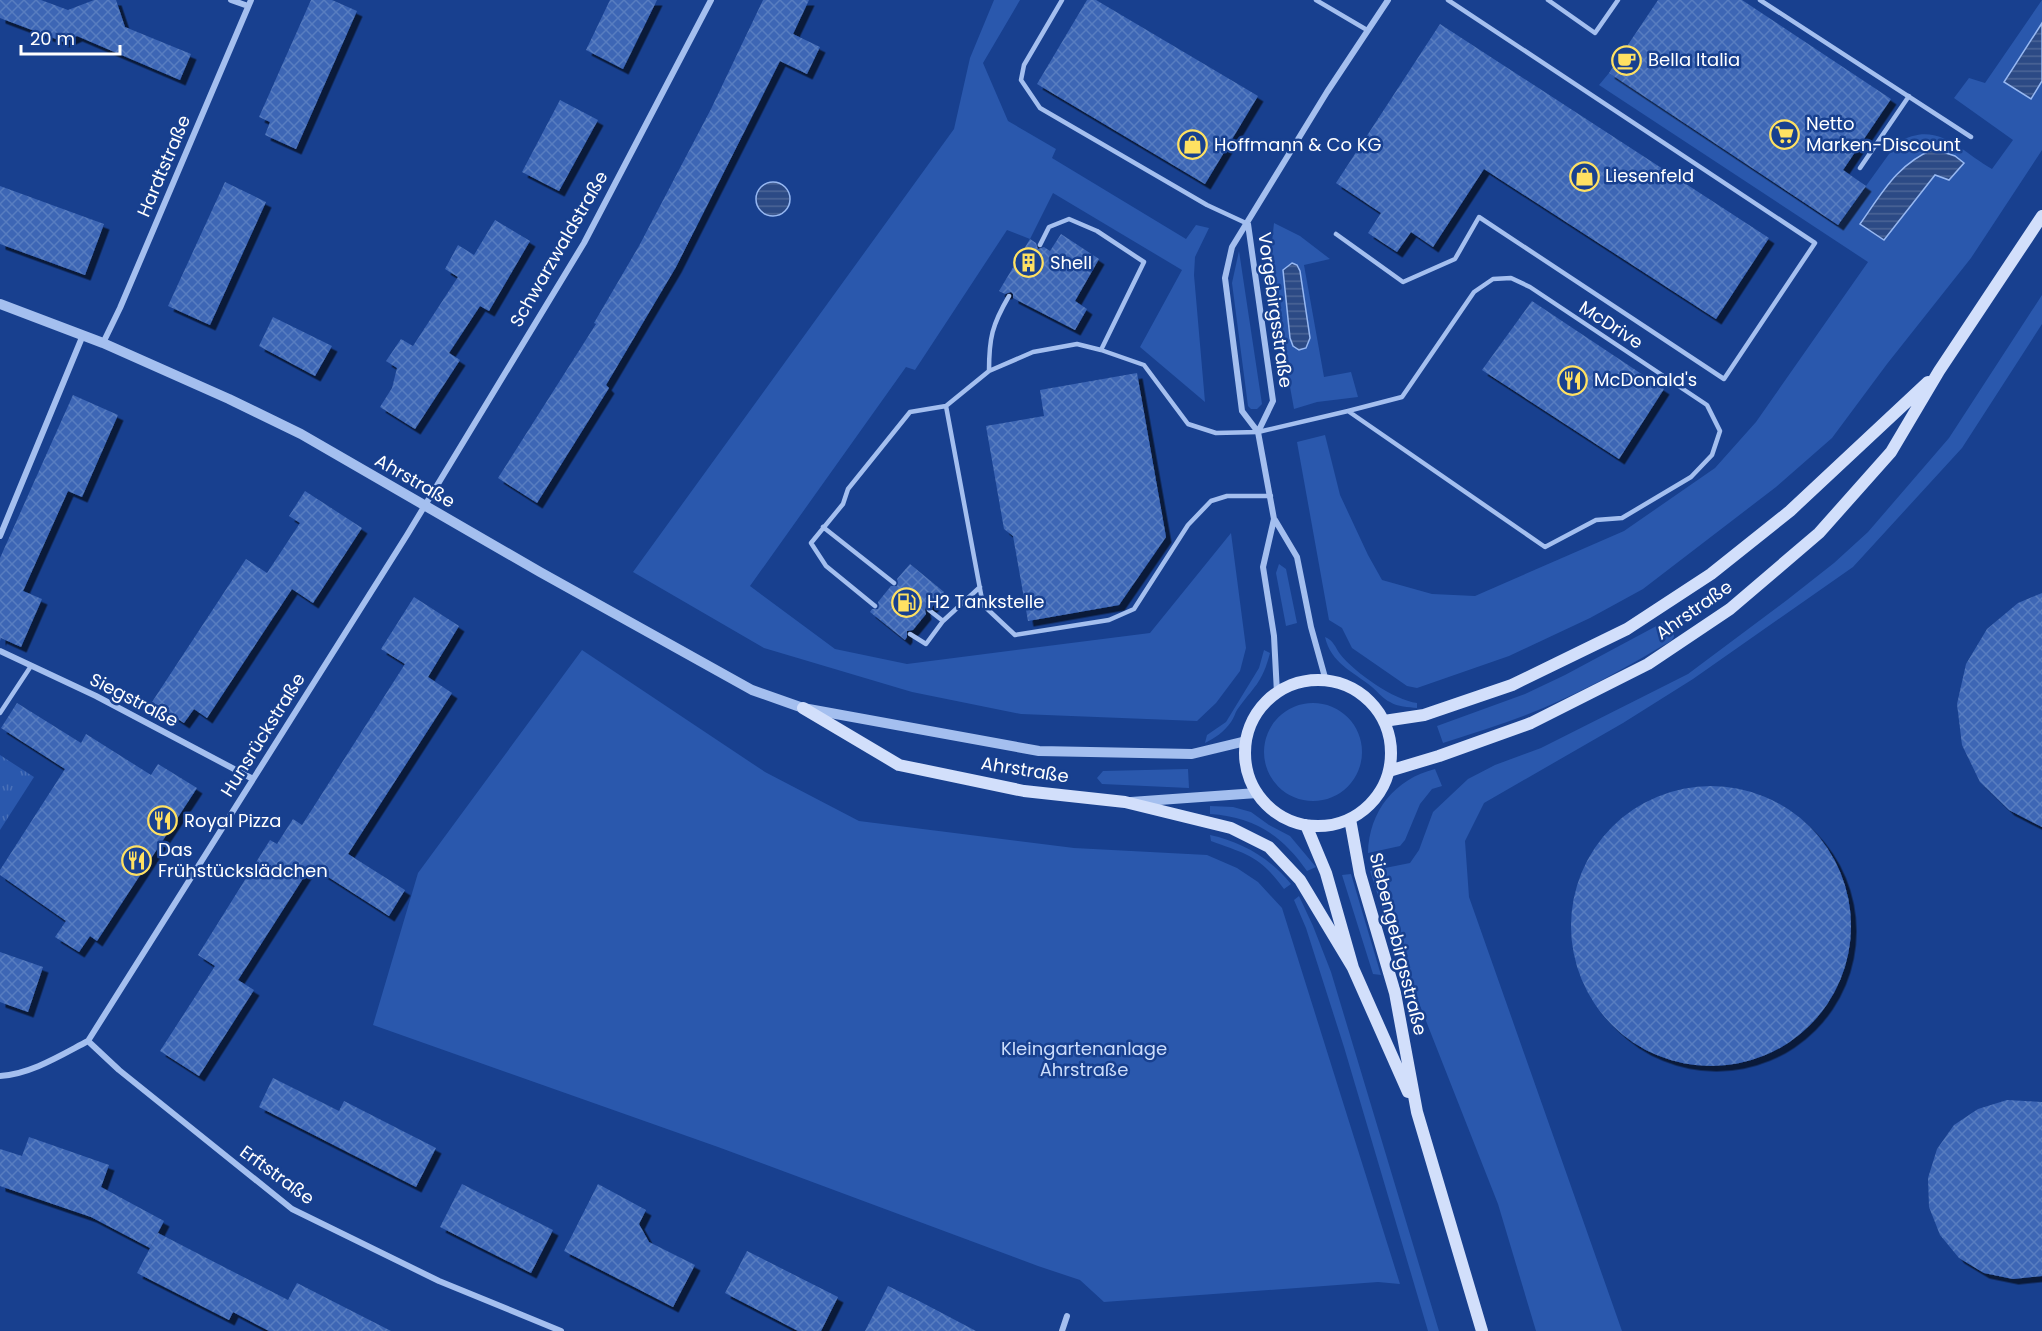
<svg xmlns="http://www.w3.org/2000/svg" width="2042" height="1331" viewBox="0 0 2042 1331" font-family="Poppins,sans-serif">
<defs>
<pattern id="park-tufts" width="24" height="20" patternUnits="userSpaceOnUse" patternTransform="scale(1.5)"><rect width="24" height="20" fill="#2a58ad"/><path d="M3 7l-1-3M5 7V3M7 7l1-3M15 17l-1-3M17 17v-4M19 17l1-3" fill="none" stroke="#4a71b9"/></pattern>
<pattern id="water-rules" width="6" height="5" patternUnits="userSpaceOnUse" patternTransform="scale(1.5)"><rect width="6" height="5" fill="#2c4a85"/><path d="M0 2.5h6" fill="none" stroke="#4c6597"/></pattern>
<pattern id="building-cross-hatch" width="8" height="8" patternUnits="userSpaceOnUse" patternTransform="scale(1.5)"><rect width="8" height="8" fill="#3c66b5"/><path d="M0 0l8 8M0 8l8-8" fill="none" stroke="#597dc0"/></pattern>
<filter id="shadow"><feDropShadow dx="5.5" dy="5.5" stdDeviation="0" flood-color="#0009"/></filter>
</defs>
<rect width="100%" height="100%" fill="#18408f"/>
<path fill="#2a58ad" d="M994 0H1020L983 63 1008 121 1056 149 1052 158 1186 239 1196 225 1209 228 1195 257 1194 275 1205 402 1140 347 1182 270 1053 193 1030 239 1007 230 915 370 906 367 750 586 835 649 907 664 1150 633 1231 533 1246 648 1240 671 1216 703 1197 721 1021 714 912 692 764 648 633 572 954 129 970 58Z
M2042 0V150L1971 258 1887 364 1832 438 1776 487 1643 589 1590 618 1509 656 1417 688 1407 686 1352 648 1342 628 1329 620 1297 442 1325 435 1340 495 1368 555 1382 580 1432 594 1475 596 1624 531 1715 468 1756 422 1868 262 1599 85 1609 73 1837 226 1897 143C1937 119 1959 150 1992 169L2013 140 1954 98 1969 78 1985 83Z
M1274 223 1300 236 1330 259 1304 265 1324 377 1351 372 1358 397 1317 402 1294 409 1269 270Z
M1239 251 1262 404 1257 409H1251L1248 406 1232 283Z
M2042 295V324L1962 448 1853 567 1693 679 1623 723 1484 803 1465 841 1469 897 1622 1331H1536L1498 1204 1384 914 1370 871 1410 863 1419 850 1433 812 1468 779 1495 765 1541 748 1688 674 1787 600 1834 563 1868 532 1949 438Z
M1279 564 1286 569 1297 623 1286 626 1276 573Z
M1662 623 1673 625 1674 637 1671 641C1635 662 1599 683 1561 700 1523 718 1483 730 1443 743L1437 726 1525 694 1565 675Z
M1325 637C1334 641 1335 647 1340 654 1355 673 1394 700 1417 703V708C1408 707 1398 707 1390 702 1383 699 1378 692 1372 687 1352 671 1331 663 1325 637Z
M582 650 765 772 859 821 1074 848 1207 855 1237 868 1258 882 1282 908 1400 1284 1378 1282 1104 1302 1080 1280 1038 1266 718 1147 373 1025 418 873Z
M1264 650 1270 653C1262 684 1254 686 1237 710 1235 713 1234 718 1231 722 1224 732 1215 738 1205 743L1207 735 1226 722 1259 668Z
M1264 752a49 49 0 1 1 98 0a49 49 0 1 1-98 0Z
M1188 769 1189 788 1102 784 1097 778 1103 771Z
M1435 769 1442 786 1432 789 1420 804 1405 840 1400 846 1368 853C1369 811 1395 779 1435 769Z
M1210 806 1233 807 1251 812 1269 825 1290 836 1316 867 1307 871C1282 835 1254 817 1210 814Z
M1210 835C1242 842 1270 858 1291 884L1284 889C1261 857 1247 854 1211 841Z
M1351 874 1381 975 1373 974 1342 875Z
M1299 896 1313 926 1331 972 1439 1331H1428L1344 1047 1306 928 1294 900Z"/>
<path fill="url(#park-tufts)" d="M0 755 34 777 0 830Z"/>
<path fill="url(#water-rules)" stroke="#97b8f2" stroke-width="1.5" d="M2042 23V81L2031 99 2004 82Z
M1934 149 1955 156 1964 163 1949 180 1935 175 1884 240 1860 224C1882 193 1897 164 1934 149Z
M756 199a17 17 0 1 1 34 0a17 17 0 1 1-34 0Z
M1292 263 1297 265 1300 271 1310 338 1306 348 1299 350 1293 346 1290 338 1283 270Z"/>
<path fill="url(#building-cross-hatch)" filter="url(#shadow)" d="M0 0H41L68 10 94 0H116L125 27 191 54 180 80 77 36 64 42 0 18Z
M311 0H332L357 11 296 149 265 135 270 122 259 117Z
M610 0H657L623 69 586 50Z
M763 0H809L793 34 820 47 807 74 780 61 676 267 606 385 609 388 537 503 498 478 596 324 594 323 639 246 711 109Z
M1087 0H1096L1258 96 1205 184 1037 84Z
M1658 0H1742L1891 99 1843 170 1866 186 1838 225 1609 73Z
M1440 24 1769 238 1716 319 1484 169 1433 247 1411 232 1397 252 1368 233 1381 213 1336 183Z
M560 100 598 120 559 191 522 172Z
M225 182 266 202 210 325 168 306Z
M0 186 104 224 85 275 0 244Z
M495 220 530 241 489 311 480 306 449 353 460 360 415 429 380 407 392 388 397 368 386 361 401 339 413 346 458 277 445 269 458 245 474 255Z
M1061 234 1099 259 1075 301 1087 309 1075 330 1013 298V294L1011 292 1005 294 999 291 1030 239 1036 243 1038 249 1044 247 1050 251Z
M1532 301 1664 389 1619 459 1482 370Z
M273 317 332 346 315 376 259 346Z
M1137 373 1166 537 1119 605 1028 621 1013 536 1004 529 986 426 1044 416 1040 390Z
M73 395 118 415 82 497 68 491 23 591 42 599 21 647 1 638 0 641V558Z
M305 491 362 528 313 603 292 589 207 718 194 709 184 723 152 702 246 559 267 573 300 523 289 516Z
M910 564 944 592 932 607H926L925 610 926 614 913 630 907 631V637L905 640 870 612 872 609H878L879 606 878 602 891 586H897L898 583 897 579Z
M2042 593V827L2009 810 1980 782 1962 745 1957 704 1966 664 1987 629 2018 603Z
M414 597 459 626 428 677 452 693 348 854 405 890 389 916 311 866 238 980 254 990 199 1076 160 1051 215 966 198 955 270 840 277 844 293 819 302 825 405 664 381 649Z
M17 703 81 743 86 734 151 775 158 764 197 788 97 941 90 936 79 952 55 937 66 921 0 875V870L65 769 1 728Z
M1571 926a140 140 0 1 1 280 0a140 140 0 1 1-280 0Z
M0 952 43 967 28 1012 0 1002Z
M273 1078 339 1111 344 1101 436 1148 416 1187 259 1107Z
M2007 1100 2042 1102V1276L2013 1279 1984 1273 1959 1258 1940 1235 1929 1207 1928 1178 1937 1149 1954 1125 1978 1109Z
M29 1137 109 1165 101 1187 164 1221 150 1248 91 1217 0 1186V1149L22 1156Z
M462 1184 553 1230 531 1273 440 1227Z
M598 1184 646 1210 639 1224 649 1242 695 1265 673 1307 564 1251Z
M158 1233 288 1300 297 1283 391 1331H269L233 1312 229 1320 137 1273Z
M747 1251 838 1297 821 1331H798L725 1293Z
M888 1286 919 1301 976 1331H865Z"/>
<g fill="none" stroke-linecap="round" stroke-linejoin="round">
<path stroke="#a4bfef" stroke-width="4.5" d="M1062 0 1024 65 1021 80 1040 108 1207 205 1248 224
M1316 0 1367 30
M1548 0 1595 33 1618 0
M1760 0 1971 137
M1860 168 1909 96
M1336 234 1403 282 1455 259 1479 217 1724 379 1815 243 1448 0
M1040 245 1049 227 1069 219 1097 231 1144 262 1101 350
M1511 278 1530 287 1707 405 1720 431 1712 455 1691 477 1622 518 1596 520 1545 547 1348 411 1402 397 1474 292 1493 279Z
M989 371C989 338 992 325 1009 296
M1271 496H1227L1211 501 1188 525 1134 609 1109 620 1015 635 983 605 946 406 989 371 1033 352 1077 344 1101 350 1144 365 1188 424 1216 433 1258 432 1348 411
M823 527 894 583
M875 606 826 566 811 543 843 504 848 489 910 412 946 406
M929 610 943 621
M910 634 926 644 943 621 980 587
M0 713 31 666"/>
<path stroke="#a4bfef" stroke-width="6" d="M231 0 248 6
M1248 224 1273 401 1258 432
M103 343 120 308 251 0
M1275 520 1297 557 1311 627 1326 681
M0 536 83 335
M0 651 96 696 253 779
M1277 693 1274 636 1263 567 1274 519 1258 432 1242 411 1225 278 1232 247 1327 92 1388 0
M88 1041 407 535 584 243 711 0
M88 1041 119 1070 292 1209 439 1281 561 1331
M0 1076C31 1074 61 1055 88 1041
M1062 1331 1067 1316"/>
<path stroke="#a4bfef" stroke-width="10" d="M0 304 103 343 229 399 301 434 540 572 752 690 803 708 1039 751 1192 754 1246 741
M1131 802 1257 793"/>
<path stroke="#d2dffb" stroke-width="12" d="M1245 753a73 73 0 1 1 146 0a73 73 0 1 1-146 0Z
M803 708 899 765 1024 791 1125 802 1231 828 1269 847 1300 880 1353 968
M1384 721 1424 715 1512 685 1627 629 1711 574 1790 511 1928 382
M1389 771 1439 756 1531 723 1648 664 1730 609 1819 533 1891 452 1939 371 2042 216
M1350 819 1360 874 1395 993 1417 1112 1482 1331
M1306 825 1326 873 1353 968 1408 1092"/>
</g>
<defs>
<symbol id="cafe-ring" viewBox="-11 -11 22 22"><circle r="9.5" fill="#18408f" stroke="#ffe162" stroke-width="1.5"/><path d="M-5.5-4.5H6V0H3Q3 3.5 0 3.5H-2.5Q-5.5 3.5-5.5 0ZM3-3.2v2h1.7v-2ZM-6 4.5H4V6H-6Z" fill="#ffe162"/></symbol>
<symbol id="supermarket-ring" viewBox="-11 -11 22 22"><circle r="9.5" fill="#18408f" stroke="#ffe162" stroke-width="1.5"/><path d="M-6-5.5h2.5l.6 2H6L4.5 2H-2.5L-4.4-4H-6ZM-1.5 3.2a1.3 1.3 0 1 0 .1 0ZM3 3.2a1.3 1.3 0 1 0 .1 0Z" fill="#ffe162"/></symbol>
<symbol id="shop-ring" viewBox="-11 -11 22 22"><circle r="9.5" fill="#18408f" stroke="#ffe162" stroke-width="1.5"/><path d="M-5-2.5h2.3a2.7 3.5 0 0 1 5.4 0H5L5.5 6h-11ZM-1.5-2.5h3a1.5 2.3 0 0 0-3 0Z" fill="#ffe162"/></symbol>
<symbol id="building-ring" viewBox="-11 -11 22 22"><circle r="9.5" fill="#18408f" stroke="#ffe162" stroke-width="1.5"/><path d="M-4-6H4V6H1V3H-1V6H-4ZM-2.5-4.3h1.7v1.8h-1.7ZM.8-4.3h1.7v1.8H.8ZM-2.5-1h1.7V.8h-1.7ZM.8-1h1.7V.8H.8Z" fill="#ffe162"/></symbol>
<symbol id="restaurant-ring" viewBox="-11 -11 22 22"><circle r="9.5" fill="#18408f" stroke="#ffe162" stroke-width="1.5"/><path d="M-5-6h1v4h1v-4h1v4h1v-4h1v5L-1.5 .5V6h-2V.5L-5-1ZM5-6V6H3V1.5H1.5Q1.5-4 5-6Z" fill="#ffe162"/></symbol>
<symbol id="fuel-ring" viewBox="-11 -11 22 22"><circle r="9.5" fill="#18408f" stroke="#ffe162" stroke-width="1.5"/><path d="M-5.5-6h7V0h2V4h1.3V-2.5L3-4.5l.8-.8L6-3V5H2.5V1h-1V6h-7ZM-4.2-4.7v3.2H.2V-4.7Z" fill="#ffe162"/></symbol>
</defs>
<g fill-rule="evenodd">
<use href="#cafe-ring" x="1610" y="44" width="33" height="33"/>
<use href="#supermarket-ring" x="1768" y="118" width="33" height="33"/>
<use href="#shop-ring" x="1176" y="128" width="33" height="33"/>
<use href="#shop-ring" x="1568" y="160" width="33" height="33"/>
<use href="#building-ring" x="1012" y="246" width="33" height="33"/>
<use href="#restaurant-ring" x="1556" y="364" width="33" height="33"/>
<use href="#fuel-ring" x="890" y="586" width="33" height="33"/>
<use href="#restaurant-ring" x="146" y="804" width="33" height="33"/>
<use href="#restaurant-ring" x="120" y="844" width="33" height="33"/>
</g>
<g text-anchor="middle" stroke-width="5" stroke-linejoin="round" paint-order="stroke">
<g font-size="18" fill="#fff" stroke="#18408f" text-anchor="start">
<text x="1648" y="66">Bella Italia</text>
<text x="1806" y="130">Netto<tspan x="1806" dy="21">Marken-Discount</tspan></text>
<text x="1214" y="151">Hoffmann &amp; Co KG</text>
<text x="1605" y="182">Liesenfeld</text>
<text x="1050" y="269">Shell</text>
<text x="1594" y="386">McDonald's</text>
<text x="927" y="608">H2 Tankstelle</text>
<text x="184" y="827">Royal Pizza</text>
<text x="158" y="856">Das<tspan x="158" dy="21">Frühstückslädchen</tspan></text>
</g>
<g font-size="18" fill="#fff" stroke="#18408f">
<text transform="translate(164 166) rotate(-67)" y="6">Hardtstraße</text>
<text transform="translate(559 249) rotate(-60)" y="6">Schwarzwaldstraße</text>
<text transform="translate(1275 310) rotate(82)" y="6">Vorgebirgsstraße</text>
<text transform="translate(1611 325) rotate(33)" y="6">McDrive</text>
<text transform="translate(415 481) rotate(30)" y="6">Ahrstraße</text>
<text transform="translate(1694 610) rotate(-35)" y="6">Ahrstraße</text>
<text transform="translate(134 700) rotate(27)" y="6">Siegstraße</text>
<text transform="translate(263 735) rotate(-58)" y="6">Hunsrückstraße</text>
<text transform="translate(1025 770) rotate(9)" y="6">Ahrstraße</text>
<text transform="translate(1398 944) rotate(76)" y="6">Siebengebirgsstraße</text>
<text transform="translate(277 1175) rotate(36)" y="6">Erftstraße</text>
</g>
<g font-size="18" fill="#cbdcfb" stroke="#18408f">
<text x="1084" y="1055">Kleingartenanlage<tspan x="1084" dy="21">Ahrstraße</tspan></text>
</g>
</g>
<path d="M21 45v9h99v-9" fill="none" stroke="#ffffff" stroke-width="3"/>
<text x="30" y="45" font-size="18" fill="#ffffff" stroke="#18408f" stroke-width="4.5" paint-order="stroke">20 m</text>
</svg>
